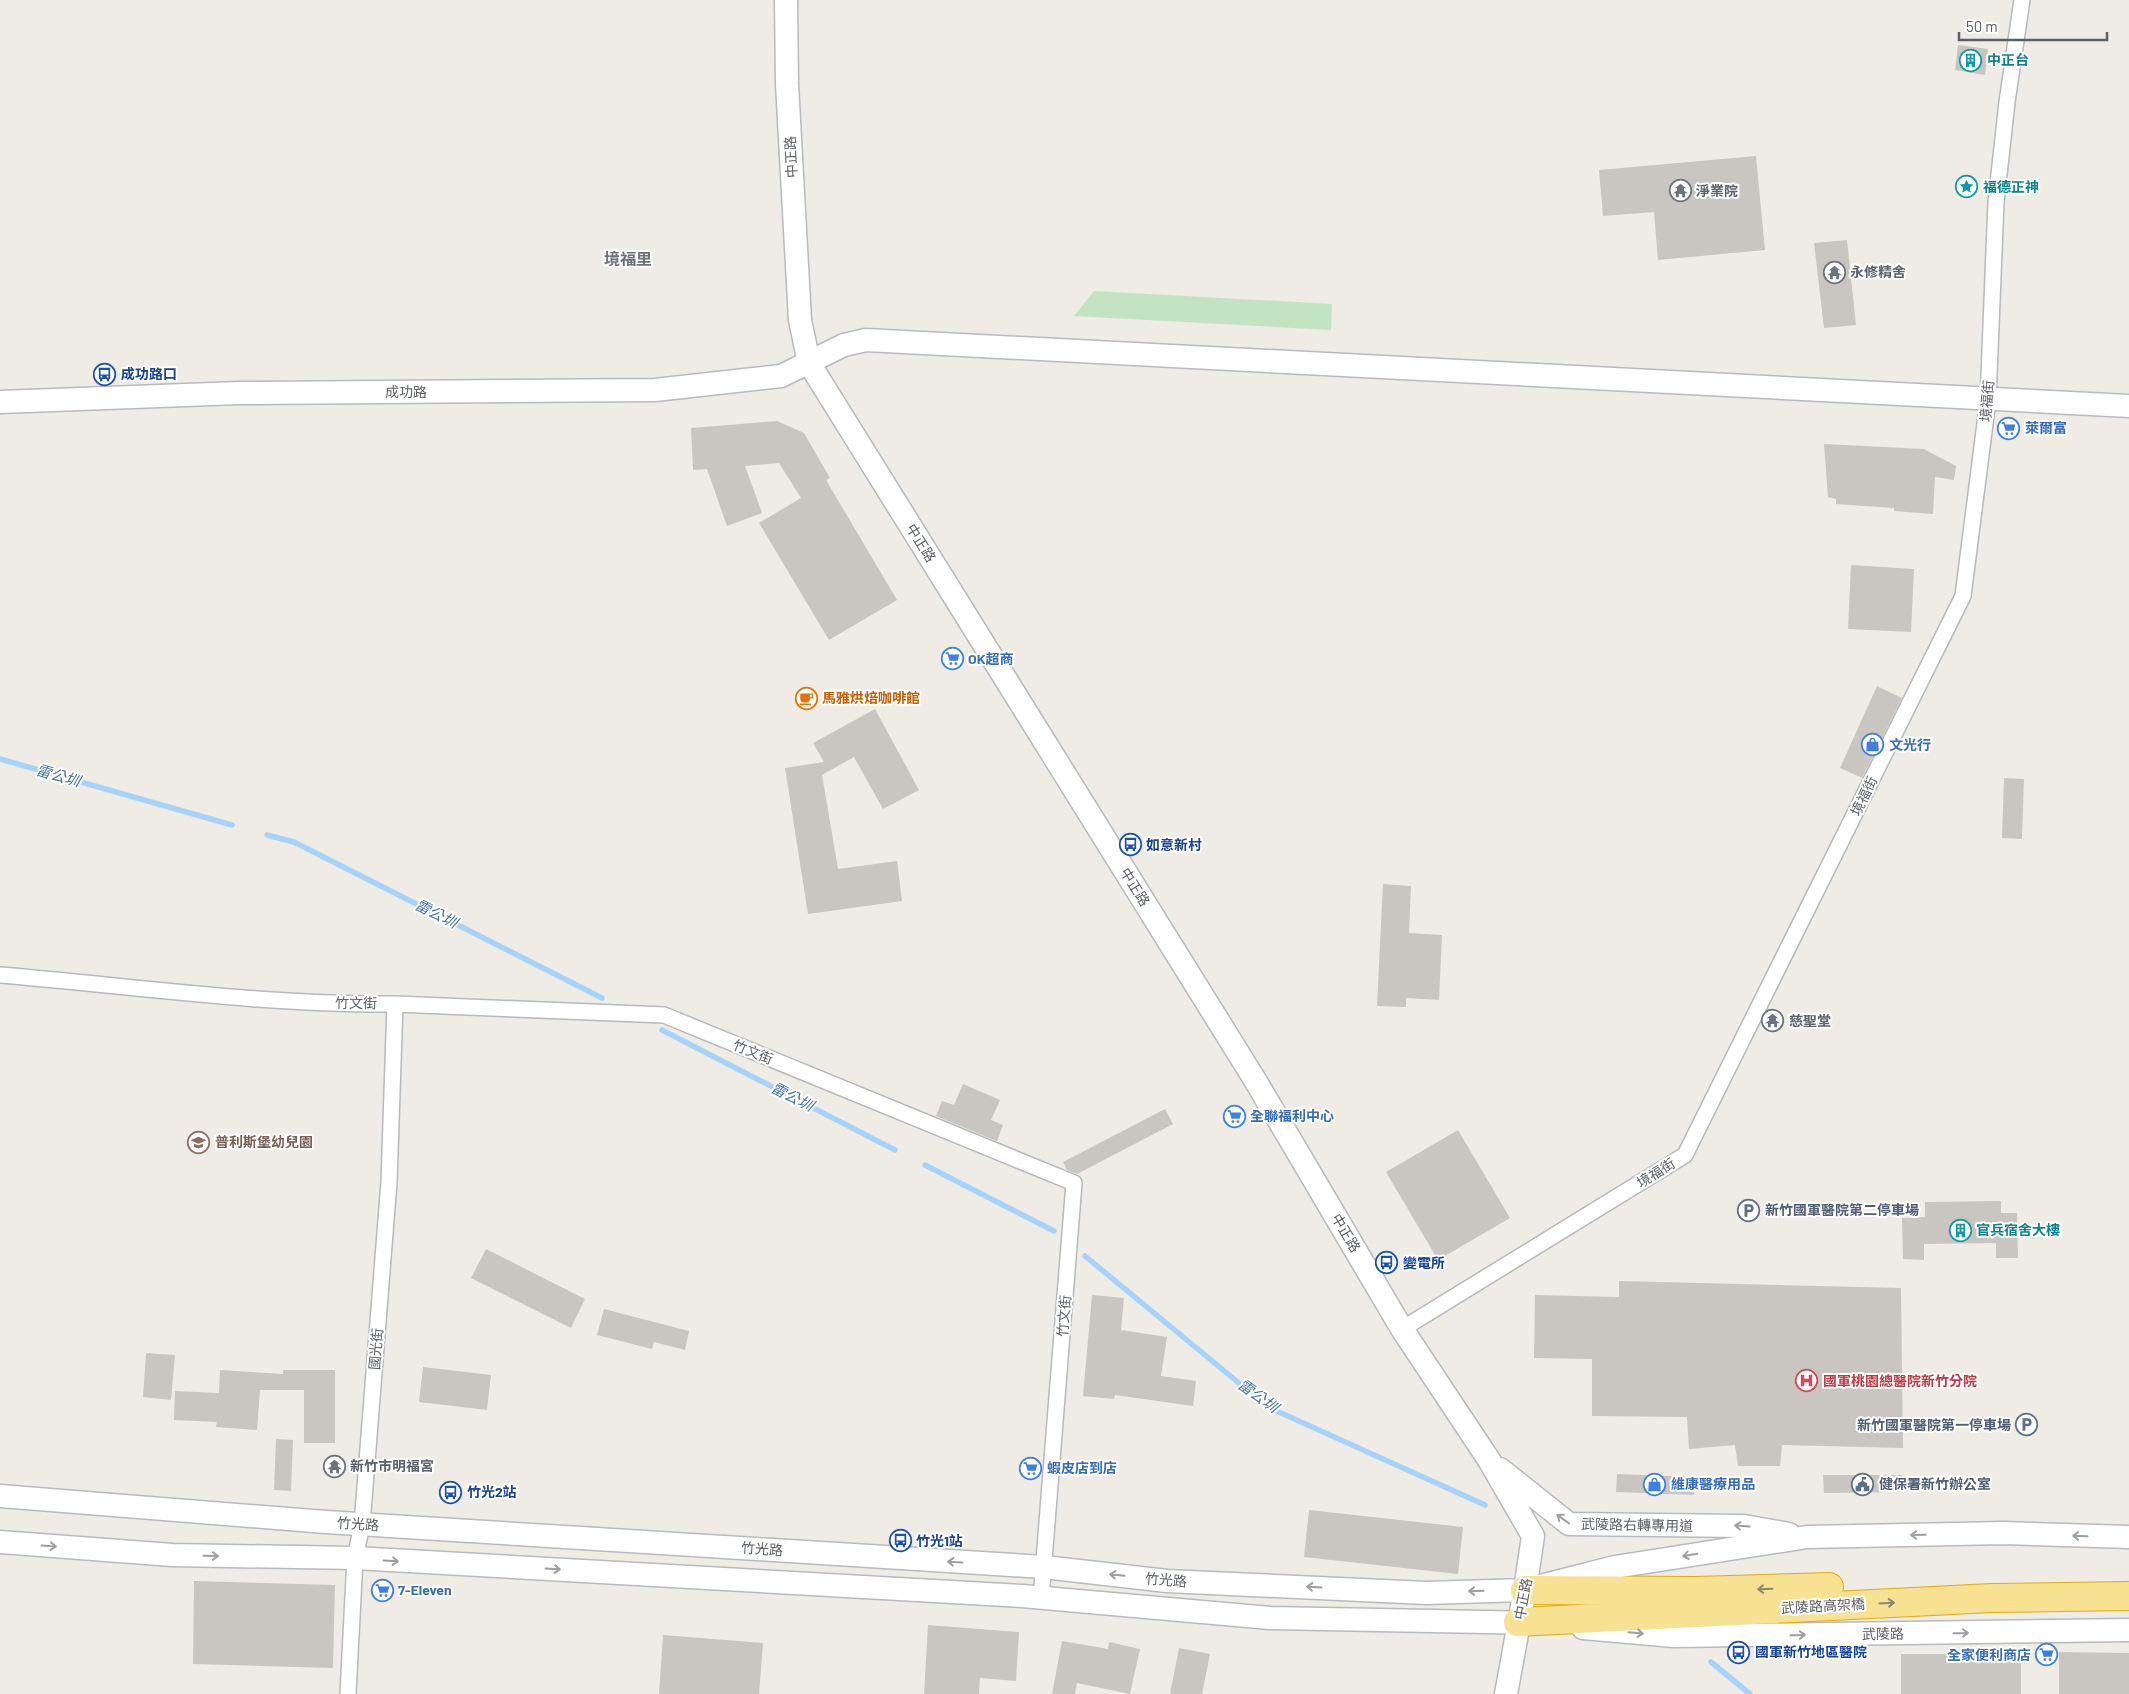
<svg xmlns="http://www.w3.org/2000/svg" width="2129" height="1694" viewBox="0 0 2129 1694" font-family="Barlow,'Noto Sans TC',sans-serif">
<rect width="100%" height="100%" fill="#eeece4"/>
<path fill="#c2e4c3" d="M1094 291 1332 304 1331 330 1074 316Z"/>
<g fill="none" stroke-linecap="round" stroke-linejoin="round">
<path stroke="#a7d3fa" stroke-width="5.5" d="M0 759 232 825
M267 835 294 842 602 998
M662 1030 895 1150
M925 1165 1054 1231
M1085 1256 1268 1407 1485 1505
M1711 1662 1750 1694"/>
</g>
<path fill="#c9c6c1" d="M1958 45 1988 49 1985 75 1955 70Z
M1756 156 1765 250 1658 260 1654 212 1603 216 1599 170Z
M1847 240 1856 325 1824 328 1814 243Z
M777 421 804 433 830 478 826 480 897 600 829 640 759 523 801 498 779 463 745 466 762 513 727 526 707 469 693 470 691 428Z
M1824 444 1924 449 1956 466 1954 480 1935 477 1933 514 1894 511V508L1836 504V499L1828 497Z
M1851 565 1914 569 1911 632 1848 629Z
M1877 686 1902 698 1862 778 1840 768Z
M875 709 919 790 883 809 854 757 822 775 838 869 897 861 902 901 808 914 785 768 824 762 813 743Z
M2004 778 2024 779 2022 839 2002 838Z
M1383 884 1411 886 1409 933 1442 935 1439 1000 1406 998V1007L1377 1006Z
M963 1084 1000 1100 991 1120 1003 1125 997 1141 936 1116 942 1101 954 1105Z
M1165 1109 1173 1124 1077 1174 1067 1170 1063 1162Z
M1458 1130 1510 1218 1438 1260 1386 1172Z
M2001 1201V1213H2017L2018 1258H1996V1243L1924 1244V1260L1903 1259 1902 1218 1925 1217V1202Z
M486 1249 585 1299 571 1328 471 1278Z
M1619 1281 1901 1288 1903 1448 1782 1445 1780 1466H1738L1735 1445 1689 1449 1687 1417 1592 1416V1359L1534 1358 1535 1295 1619 1297Z
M1092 1295 1124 1298 1121 1330 1167 1337 1161 1376 1196 1381 1193 1406 1115 1395 1114 1399 1083 1396Z
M604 1309 689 1331 685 1350 654 1342 652 1349 597 1335Z
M146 1353 175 1355 171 1400 143 1397Z
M423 1367 491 1375 487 1410 419 1402Z
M220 1370 283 1374V1370H335V1443H304V1390H260L257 1430 216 1427 217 1422 174 1420 175 1391 219 1393Z
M276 1439 293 1440 291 1491 274 1490Z
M1617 1474 1694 1477V1495L1616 1492Z
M1823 1475H1902L1903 1492 1824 1493Z
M1309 1510 1463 1527 1458 1574 1304 1557Z
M194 1581 335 1585 333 1668 193 1664Z
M928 1625 1019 1632 1016 1681 980 1678 979 1694H924Z
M663 1635 763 1643 759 1694H659Z
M1062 1641 1108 1649 1109 1642 1140 1649 1130 1694 1077 1683 1075 1694H1052Z
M1179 1648 1210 1654 1202 1694H1170Z
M2059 1652 2129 1653V1694H2059Z
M1901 1654H2021V1694H1901Z"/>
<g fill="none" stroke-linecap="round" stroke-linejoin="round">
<defs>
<path id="street" d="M0 975C131 986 263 1005 395 1004L664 1015 1074 1183 1041 1598
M1402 1329 1685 1155 1963 596 1988 400 1996 202 2007 102 2022 0
M348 1694 355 1558 362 1525 389 1182 395 1004"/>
<path id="secondary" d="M786 0 787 84 800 320 809 363 1255 1080 1402 1329 1489 1460 1533 1536 1525 1590 1506 1694
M0 402 239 393 655 390 781 376 844 345 866 340 2129 406
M1500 1469 1569 1524 1744 1526 1789 1534
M0 1496 326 1522 1044 1567 1167 1581 1426 1593 1525 1590 1615 1567 1807 1537 2004 1533 2129 1537
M0 1542 172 1555 355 1558 1022 1596 1270 1618 1534 1623
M1583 1628 1674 1636 2129 1630"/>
<path id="highway" d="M1525 1590 1696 1591 1829 1587
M1518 1622 1992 1598 2129 1596"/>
</defs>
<use href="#street" stroke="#b6b9bd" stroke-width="18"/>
<use href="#secondary" stroke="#b7babf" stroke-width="25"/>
<use href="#highway" stroke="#e5aa0c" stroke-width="30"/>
<use href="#street" stroke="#fff" stroke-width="15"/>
<use href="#secondary" stroke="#fff" stroke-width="22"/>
<use href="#highway" stroke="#f7e192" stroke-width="28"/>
</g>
<defs><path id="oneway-shaft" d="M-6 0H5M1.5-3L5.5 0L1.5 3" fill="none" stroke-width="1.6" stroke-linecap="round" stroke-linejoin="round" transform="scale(1.25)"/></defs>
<g stroke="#9d9fa2">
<use href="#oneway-shaft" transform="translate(1563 1519) rotate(-144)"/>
<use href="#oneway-shaft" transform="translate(1742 1526) rotate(-176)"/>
<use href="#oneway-shaft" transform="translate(1918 1535) rotate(179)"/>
<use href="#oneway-shaft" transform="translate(2080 1536) rotate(-178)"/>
<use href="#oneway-shaft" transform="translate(49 1546) rotate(4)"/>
<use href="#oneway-shaft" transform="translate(1690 1555) rotate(171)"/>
<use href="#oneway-shaft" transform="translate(211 1556) rotate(1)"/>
<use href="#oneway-shaft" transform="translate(391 1561) rotate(3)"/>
<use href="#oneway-shaft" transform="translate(955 1562) rotate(-177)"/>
<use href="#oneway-shaft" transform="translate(553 1569) rotate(3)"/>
<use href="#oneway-shaft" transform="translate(1117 1575) rotate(-174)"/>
<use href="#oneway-shaft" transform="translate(1314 1587) rotate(-177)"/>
<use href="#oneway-shaft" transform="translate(1476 1591) rotate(178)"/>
<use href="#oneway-shaft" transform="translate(1636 1633) rotate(5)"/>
<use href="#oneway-shaft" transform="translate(1961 1633) rotate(-1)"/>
<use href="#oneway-shaft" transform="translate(1798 1635) rotate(-1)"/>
</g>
<g stroke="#8a8672">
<use href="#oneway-shaft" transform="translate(1765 1589) rotate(178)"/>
<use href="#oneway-shaft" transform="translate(1887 1603) rotate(-3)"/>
</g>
<defs>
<symbol id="building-ring" viewBox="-11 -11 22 22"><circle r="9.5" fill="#fff" stroke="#0f9aa8" stroke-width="1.5"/><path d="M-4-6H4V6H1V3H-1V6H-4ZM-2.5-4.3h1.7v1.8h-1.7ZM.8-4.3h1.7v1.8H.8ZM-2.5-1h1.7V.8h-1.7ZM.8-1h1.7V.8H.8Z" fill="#0f9aa8"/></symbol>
<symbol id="sight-ring" viewBox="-11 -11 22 22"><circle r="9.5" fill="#fff" stroke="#0f9aa8" stroke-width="1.5"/><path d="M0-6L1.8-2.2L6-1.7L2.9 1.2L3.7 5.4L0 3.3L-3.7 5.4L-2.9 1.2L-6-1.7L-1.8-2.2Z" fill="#0f9aa8"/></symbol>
<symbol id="temple-ring" viewBox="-11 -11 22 22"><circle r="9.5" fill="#fff" stroke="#6b7280" stroke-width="1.5"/><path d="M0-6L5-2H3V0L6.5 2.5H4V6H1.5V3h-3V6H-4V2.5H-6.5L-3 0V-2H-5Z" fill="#6b7280"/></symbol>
<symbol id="bus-ring" viewBox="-11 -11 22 22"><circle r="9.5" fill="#fff" stroke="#1a4fb4" stroke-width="1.5"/><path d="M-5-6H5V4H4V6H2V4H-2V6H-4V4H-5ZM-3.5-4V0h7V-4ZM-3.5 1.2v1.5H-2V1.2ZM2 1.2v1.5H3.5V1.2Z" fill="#1a4fb4"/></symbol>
<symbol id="supermarket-ring" viewBox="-11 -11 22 22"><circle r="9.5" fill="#fff" stroke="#3f7fe0" stroke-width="1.5"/><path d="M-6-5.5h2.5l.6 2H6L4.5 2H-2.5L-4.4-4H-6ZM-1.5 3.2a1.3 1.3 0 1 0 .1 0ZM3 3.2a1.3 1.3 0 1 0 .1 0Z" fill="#3f7fe0"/></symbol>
<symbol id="cafe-ring" viewBox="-11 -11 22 22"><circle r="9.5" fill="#fff" stroke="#e8710a" stroke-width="1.5"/><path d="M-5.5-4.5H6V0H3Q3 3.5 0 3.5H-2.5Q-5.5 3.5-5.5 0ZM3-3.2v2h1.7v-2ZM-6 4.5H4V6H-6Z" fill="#e8710a"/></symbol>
<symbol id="shop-ring" viewBox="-11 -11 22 22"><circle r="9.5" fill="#fff" stroke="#3f7fe0" stroke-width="1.5"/><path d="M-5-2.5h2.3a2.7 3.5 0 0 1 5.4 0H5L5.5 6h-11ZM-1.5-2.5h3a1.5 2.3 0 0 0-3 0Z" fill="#3f7fe0"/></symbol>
<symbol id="school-ring" viewBox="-11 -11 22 22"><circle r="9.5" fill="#fff" stroke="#8d6e63" stroke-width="1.5"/><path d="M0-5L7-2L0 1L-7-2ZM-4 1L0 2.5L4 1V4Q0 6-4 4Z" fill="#8d6e63"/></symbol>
<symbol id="parking-ring" viewBox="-11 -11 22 22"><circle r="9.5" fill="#fff" stroke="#5c6f8a" stroke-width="1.5"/><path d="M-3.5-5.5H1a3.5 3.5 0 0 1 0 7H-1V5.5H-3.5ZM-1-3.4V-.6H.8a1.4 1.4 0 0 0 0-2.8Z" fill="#5c6f8a"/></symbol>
<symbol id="hospital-ring" viewBox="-11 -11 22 22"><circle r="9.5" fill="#fff" stroke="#e0444e" stroke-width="1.5"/><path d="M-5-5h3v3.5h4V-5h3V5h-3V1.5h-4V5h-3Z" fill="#e0444e"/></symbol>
<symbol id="civic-ring" viewBox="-11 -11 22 22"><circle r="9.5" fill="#fff" stroke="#5c6f8a" stroke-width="1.5"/><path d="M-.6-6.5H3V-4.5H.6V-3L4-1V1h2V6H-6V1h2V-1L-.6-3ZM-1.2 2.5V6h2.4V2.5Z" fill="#5c6f8a"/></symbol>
</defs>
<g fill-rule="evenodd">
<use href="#building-ring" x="1958" y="48" width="25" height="25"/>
<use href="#sight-ring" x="1954" y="174" width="25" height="25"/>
<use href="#temple-ring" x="1668" y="178" width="25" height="25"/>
<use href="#temple-ring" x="1822" y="260" width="25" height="25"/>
<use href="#bus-ring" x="92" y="362" width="25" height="25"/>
<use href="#supermarket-ring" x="1996" y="416" width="25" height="25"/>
<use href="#supermarket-ring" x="940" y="646" width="25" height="25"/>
<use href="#cafe-ring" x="794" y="686" width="25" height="25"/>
<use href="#shop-ring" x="1860" y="732" width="25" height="25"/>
<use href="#bus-ring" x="1118" y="832" width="25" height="25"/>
<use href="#temple-ring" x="1760" y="1008" width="25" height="25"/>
<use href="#supermarket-ring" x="1222" y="1104" width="25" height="25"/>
<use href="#school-ring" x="186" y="1130" width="25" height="25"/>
<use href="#parking-ring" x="1736" y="1198" width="25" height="25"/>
<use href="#building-ring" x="1948" y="1218" width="25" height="25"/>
<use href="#bus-ring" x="1374" y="1250" width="25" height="25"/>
<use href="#hospital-ring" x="1794" y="1368" width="25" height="25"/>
<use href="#parking-ring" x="2014" y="1412" width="25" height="25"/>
<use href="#temple-ring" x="322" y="1454" width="25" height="25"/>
<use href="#supermarket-ring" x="1018" y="1456" width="25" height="25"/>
<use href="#shop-ring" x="1642" y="1472" width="25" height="25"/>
<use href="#civic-ring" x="1850" y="1472" width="25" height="25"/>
<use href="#bus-ring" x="438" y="1480" width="25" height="25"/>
<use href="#bus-ring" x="888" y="1528" width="25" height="25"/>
<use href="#supermarket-ring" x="370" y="1578" width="25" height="25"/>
<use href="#bus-ring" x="1726" y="1640" width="25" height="25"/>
<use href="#supermarket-ring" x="2034" y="1642" width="25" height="25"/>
</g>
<g text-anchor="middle" stroke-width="4" stroke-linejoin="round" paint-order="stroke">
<g font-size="14" font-weight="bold" fill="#0d838f" stroke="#fff" text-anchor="start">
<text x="1987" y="65">中正台</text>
<text x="1983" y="192">福德正神</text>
<text x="1976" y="1235">官兵宿舍大樓</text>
</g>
<g font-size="14" fill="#5c5f64" stroke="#fff">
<text transform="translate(791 157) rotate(-93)" y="5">中正路</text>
<text x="406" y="397">成功路</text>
<text transform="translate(1987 401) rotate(-85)" y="5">境福街</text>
<text transform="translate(921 543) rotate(58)" y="5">中正路</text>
<text transform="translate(1864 796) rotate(-64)" y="5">境福街</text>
<text transform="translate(1135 887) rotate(58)" y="5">中正路</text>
<text transform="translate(356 1003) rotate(1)" y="5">竹文街</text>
<text transform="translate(753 1052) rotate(22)" y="5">竹文街</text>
<text transform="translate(1656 1173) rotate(-32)" y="5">境福街</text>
<text transform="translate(1346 1233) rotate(59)" y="5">中正路</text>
<text transform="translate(1064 1316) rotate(-85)" y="5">竹文街</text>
<text transform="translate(376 1349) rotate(-85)" y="5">國光街</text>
<text transform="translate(358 1524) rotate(4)" y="5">竹光路</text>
<text transform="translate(1637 1525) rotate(1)" y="5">武陵路右轉專用道</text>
<text transform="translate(762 1549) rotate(4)" y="5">竹光路</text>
<text transform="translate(1166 1580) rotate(5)" y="5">竹光路</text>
<text transform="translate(1523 1599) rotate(-79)" y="5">中正路</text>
<text transform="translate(1823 1606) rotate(-3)" y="5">武陵路高架橋</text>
<text transform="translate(1883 1634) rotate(-1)" y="5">武陵路</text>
</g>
<g font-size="14" font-weight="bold" fill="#5b616d" stroke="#fff" text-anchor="start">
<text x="1696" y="196">淨業院</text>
<text x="1850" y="277">永修精舍</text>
<text x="1789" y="1026">慈聖堂</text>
<text x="350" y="1471">新竹市明福宮</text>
</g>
<g font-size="14" font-weight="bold" fill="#164399" stroke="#fff" text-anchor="start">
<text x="121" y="379">成功路口</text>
<text x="1146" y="850">如意新村</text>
<text x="1403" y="1268">變電所</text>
<text x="467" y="1497">竹光2站</text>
<text x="916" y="1546">竹光1站</text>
<text x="1755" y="1657">國軍新竹地區醫院</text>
</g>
<g font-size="14" font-weight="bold" fill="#366cbe" stroke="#fff" text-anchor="start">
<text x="2025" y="433">萊爾富</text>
<text x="968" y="664">OK超商</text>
<text x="1889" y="750">文光行</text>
<text x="1250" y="1121">全聯福利中心</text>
<text x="1047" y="1473">蝦皮店到店</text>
<text x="1671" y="1489">維康醫療用品</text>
<text x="398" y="1595">7-Eleven</text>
<text x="2031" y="1660" text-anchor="end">全家便利商店</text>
</g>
<g font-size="14" font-weight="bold" fill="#c56008" stroke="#fff" text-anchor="start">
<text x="822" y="703">馬雅烘焙咖啡館</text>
</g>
<g font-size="14" font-weight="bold" fill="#785e54" stroke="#fff" text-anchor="start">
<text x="215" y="1147">普利斯堡幼兒園</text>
</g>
<g font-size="14" font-weight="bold" fill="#4e5e75" stroke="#fff" text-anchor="start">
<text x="1765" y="1215">新竹國軍醫院第二停車場</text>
<text x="2011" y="1430" text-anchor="end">新竹國軍醫院第一停車場</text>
<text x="1879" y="1489">健保署新竹辦公室</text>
</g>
<g font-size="14" font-weight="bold" fill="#be3a42" stroke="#fff" text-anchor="start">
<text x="1823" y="1386">國軍桃園總醫院新竹分院</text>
</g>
<g font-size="15" font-style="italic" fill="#4573ac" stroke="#fff">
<text transform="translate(58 776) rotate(16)" y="5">雷公圳</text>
<text transform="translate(436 914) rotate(27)" y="5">雷公圳</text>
<text transform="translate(792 1097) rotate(27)" y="5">雷公圳</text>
<text transform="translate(1258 1396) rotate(36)" y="5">雷公圳</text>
</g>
<g font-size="16" font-weight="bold" fill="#6d7176" stroke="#fff">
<text x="628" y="265">境福里</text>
</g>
</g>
<path d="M1959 32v8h148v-8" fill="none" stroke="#5c5f64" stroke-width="2.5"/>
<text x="1966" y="32" font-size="15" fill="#5c5f64" stroke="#ffffff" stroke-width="4" paint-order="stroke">50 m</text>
</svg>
